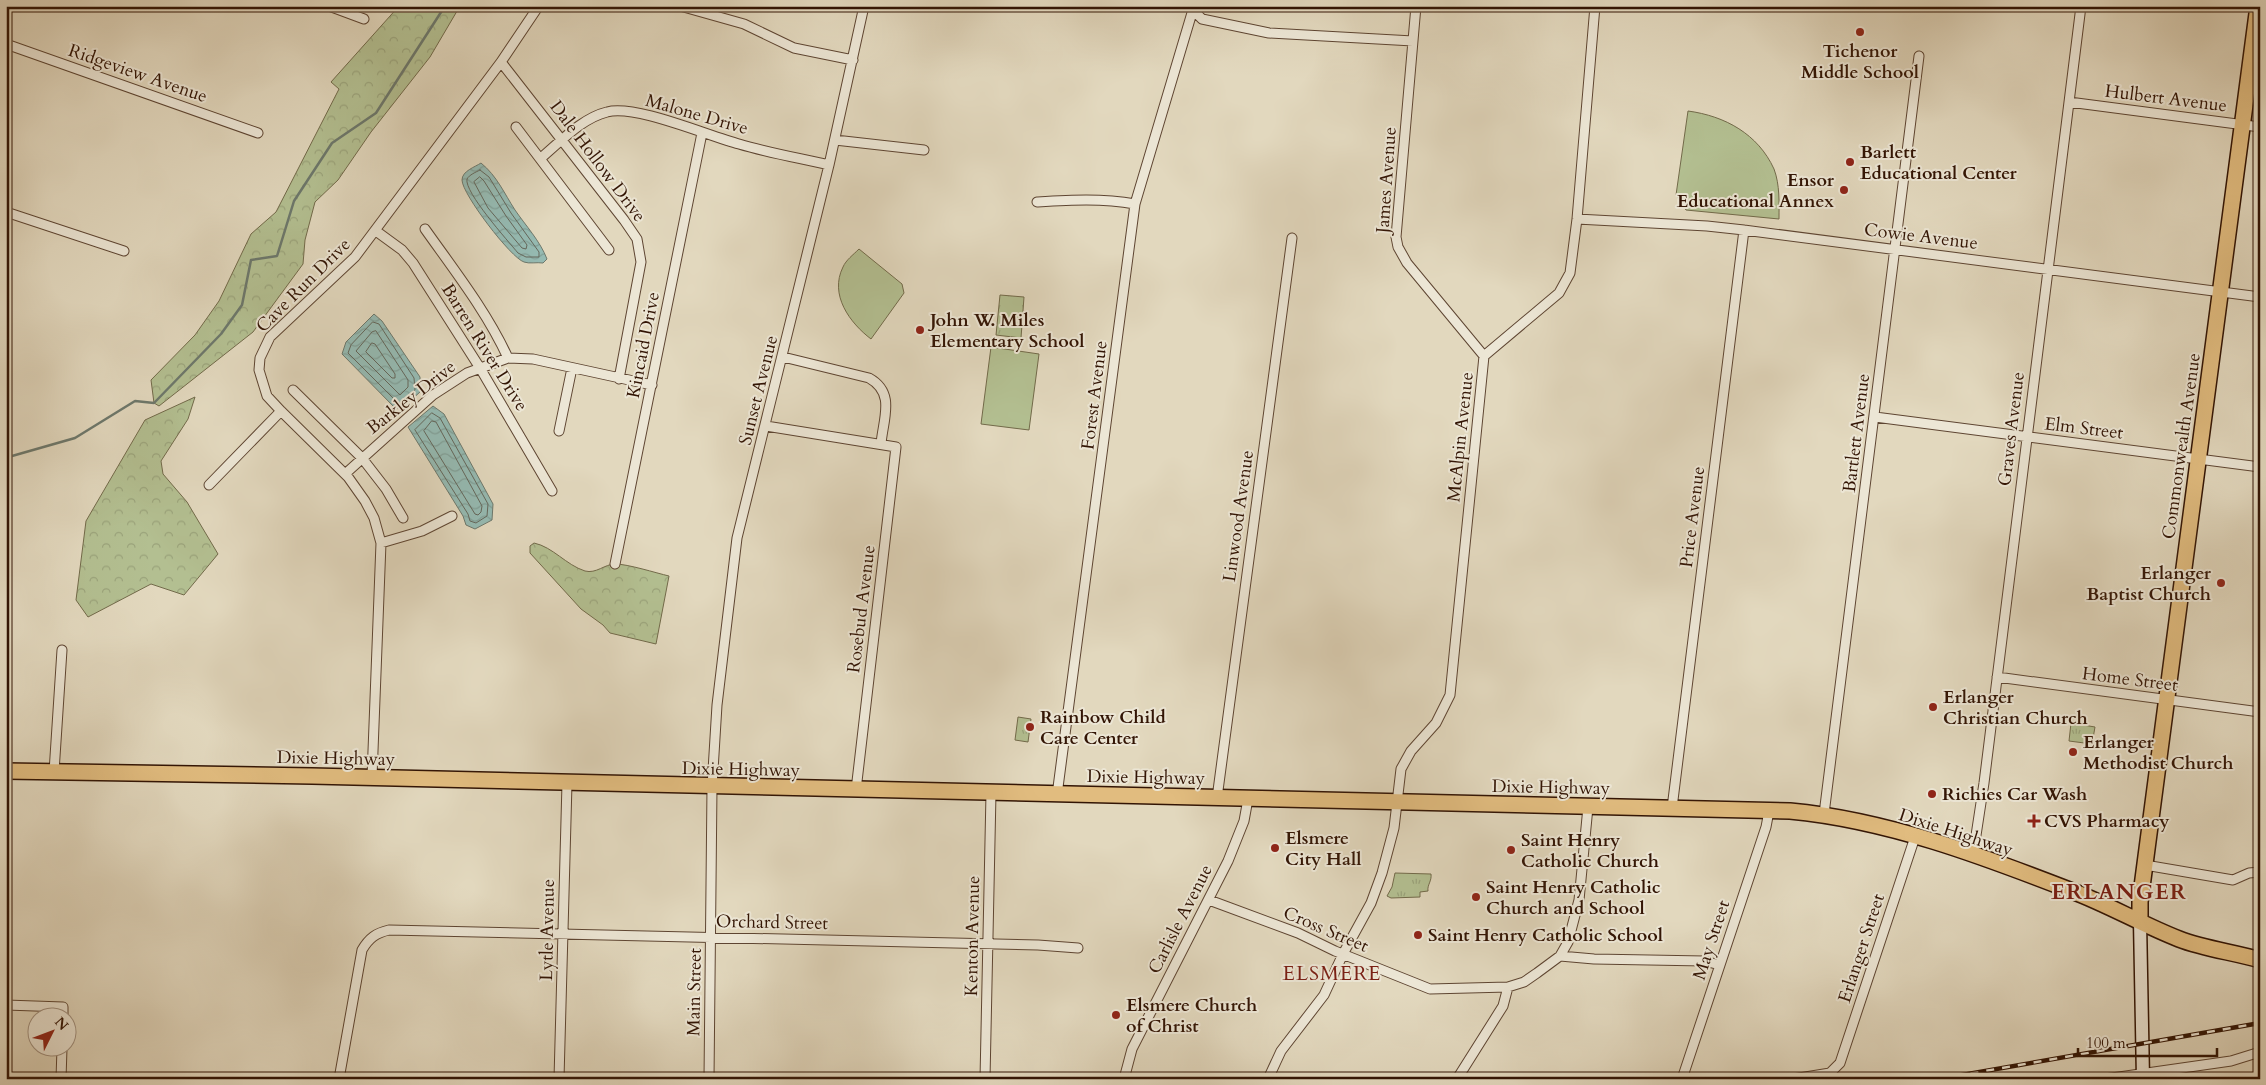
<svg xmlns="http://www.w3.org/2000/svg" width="2266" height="1085" viewBox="0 0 2266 1085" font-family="Cardo,serif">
<defs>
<pattern id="forest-crowns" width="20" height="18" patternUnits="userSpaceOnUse" patternTransform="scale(1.25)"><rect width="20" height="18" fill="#b3bf91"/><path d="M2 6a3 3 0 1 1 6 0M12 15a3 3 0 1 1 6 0" fill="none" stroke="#9aa37b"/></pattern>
<pattern id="park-tufts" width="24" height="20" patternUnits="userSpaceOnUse" patternTransform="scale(1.25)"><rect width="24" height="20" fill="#b3bf91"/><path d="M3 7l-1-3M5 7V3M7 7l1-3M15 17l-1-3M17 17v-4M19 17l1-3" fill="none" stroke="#9aa37b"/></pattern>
<pattern id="water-waves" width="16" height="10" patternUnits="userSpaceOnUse" patternTransform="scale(1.25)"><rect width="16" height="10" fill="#95bab2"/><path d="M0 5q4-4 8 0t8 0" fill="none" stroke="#819f97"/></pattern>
</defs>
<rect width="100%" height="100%" fill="#e2d8be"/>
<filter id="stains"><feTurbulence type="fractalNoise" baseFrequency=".004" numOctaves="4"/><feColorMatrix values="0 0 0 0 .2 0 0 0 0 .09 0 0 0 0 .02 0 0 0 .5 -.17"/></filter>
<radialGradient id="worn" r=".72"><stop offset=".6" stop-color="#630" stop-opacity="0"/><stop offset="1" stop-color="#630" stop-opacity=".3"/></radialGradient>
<path fill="url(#forest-crowns)" stroke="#726a4a" d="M399 6H460L430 57 371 132 338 180 315 202 305 240 303 264 253 332 159 406 154 403 151 380 195 335 219 301 251 234 276 212 339 89 331 82Z
M195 397 188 419 161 461 163 474 187 502 218 554 184 595 151 584 88 617 76 600 86 521 145 420Z
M534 543C553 547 566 565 585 571 596 574 605 564 615 564 628 564 656 573 669 576L656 644 610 633 603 625 581 609 530 553V546Z"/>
<path fill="url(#park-tufts)" stroke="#726a4a" d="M1000 295 1024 297 1021 338 996 335Z
M1018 717 1031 719 1028 742 1015 740Z
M2071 723 2095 727 2092 744 2069 741Z
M1395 873 1431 874C1432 881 1427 885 1428 891L1420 892V897L1391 898 1387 896 1392 887Z"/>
<path fill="#b3bf91" stroke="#726a4a" d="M1688 111C1725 116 1758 134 1774 169 1780 185 1779 203 1779 219L1686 210 1676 195Z
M859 249 902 284 904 293 871 339C850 323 829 295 843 267 846 260 853 255 859 249Z
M991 347 1039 354 1029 430 981 424Z"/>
<path fill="url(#water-waves)" stroke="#6d786c" d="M481 163C497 176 504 193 515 210 526 226 540 241 547 259L543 263C537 262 529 264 524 262 511 258 462 194 462 180 462 171 475 167 481 163Z
M374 314 382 321 420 377V392L401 409 394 407 342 354 346 342Z
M433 406 444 414 493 504 492 520 475 529 466 525 463 516 408 427Z"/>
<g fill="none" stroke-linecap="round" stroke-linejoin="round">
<path stroke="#64675b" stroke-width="1" d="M480 170 489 177 511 213 539 252V257H526L518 253C508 241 464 192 467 179 469 175 476 172 480 170Z
M480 177 484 181 506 216 527 245 526 249 522 248 488 208 474 182Z
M373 322 379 324 414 378 415 390 400 403 397 402 348 353 351 345Z
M376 331 408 380V387L400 395 356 351 372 332Z
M372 343 375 344 395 374V378H392L366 352Z
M432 413 440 418 488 504 487 516 476 523 470 521 468 514 415 430Z
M432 421 436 422 482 506 481 512 478 515 475 514 424 431Z"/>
<path stroke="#6d786c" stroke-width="2.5" d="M6 456H12L75 438 135 401 154 403 221 334 242 305 251 260 277 256 294 201 332 143 376 113 445 6"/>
<defs>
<path id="street" d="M329 6 364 19
M680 6 744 24 794 48 853 60
M1416 6 1396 237 1398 247 1407 263 1484 356
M1191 8 1202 19 1269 33 1413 41
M6 44 258 133
M501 62 624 220 637 239 641 262 619 379
M2069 102 2260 127
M516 127 609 250
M835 140 924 150
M541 158C560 142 582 118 607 112 635 104 708 136 739 144 769 153 799 158 829 165
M1037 202C1070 200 1102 198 1135 204
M6 212 124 251
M1577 219 1707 226 1744 230 2260 297
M425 229C454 270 487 312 508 358
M376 231 402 250 413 263 480 368 552 491
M783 357 869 378C896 393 883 419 881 444
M293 390 362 458 386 489 403 518
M1875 417 2260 467
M766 426 896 447 856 790
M559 431 572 368
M345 474 433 395 467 373 508 358 533 359 652 385
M209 485 281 411
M381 543 422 531 452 516
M615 564 702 133
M1997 677 2260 712
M54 772 62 650
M372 777 381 543 374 518 365 501 348 477 281 411 267 396 259 370 260 358 270 337 355 257 501 62 538 7
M1057 795 1135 204 1194 6
M1217 798 1292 238
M1672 808 1744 230
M1824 814 1919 56
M1973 855 1984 783 2081 6
M2145 865 2233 880 2249 873 2260 872
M1209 900 1298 933 1335 951 1430 989 1508 987 1524 982 1537 973 1560 956 1568 942 1579 900 1588 807
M1560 956 1594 959 1704 961 1720 965
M6 1005 63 1007V1018
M61 1079 62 1048
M339 1079 362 950C369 938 376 933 389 930L1038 945 1078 948
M559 1079 567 783
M709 1079 712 787 717 705 737 538 829 165 864 6
M985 1079 991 793
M1124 1079 1132 1049 1228 861 1244 821 1248 799
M1268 1079 1281 1051 1324 995 1343 954 1371 903 1382 873 1394 828 1401 769 1411 751 1436 723 1450 695 1484 356 1559 293 1570 273 1577 219 1595 6
M1457 1079 1503 1006 1508 987
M1682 1079 1766 827 1769 811
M1793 1079 1830 1073 1840 1063 1915 837
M2105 1079 2231 1061 2260 1052"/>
<path id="secondary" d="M2140 921 2143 1079"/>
<path id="primary" d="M6 771 312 776 1790 811C1887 820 1982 856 2072 891 2109 905 2143 925 2179 939 2205 949 2233 952 2260 960
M2140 921V902L2258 6"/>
</defs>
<use href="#street" stroke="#5e4532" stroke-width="11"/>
<use href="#secondary" stroke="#321404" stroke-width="15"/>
<use href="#primary" stroke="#321404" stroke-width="18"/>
<use href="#street" stroke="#ece6d5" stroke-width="9"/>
<use href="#secondary" stroke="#ece6d5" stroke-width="12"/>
<use href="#primary" stroke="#e1bc7f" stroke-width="15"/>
<defs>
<path id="rail" d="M1939 1079 2260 1023"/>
</defs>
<use href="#rail" stroke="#321404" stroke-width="4.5"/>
<use href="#rail" stroke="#ece6d5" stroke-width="2.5" stroke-dasharray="8" stroke-linecap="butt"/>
</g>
<g fill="#8f2418" stroke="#ece6d5" stroke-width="2">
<circle cx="1860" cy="32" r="5"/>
<circle cx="1850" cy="162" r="5"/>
<circle cx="1844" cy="190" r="5"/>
<circle cx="920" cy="330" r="5"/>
<circle cx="2221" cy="583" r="5"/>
<circle cx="1933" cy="707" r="5"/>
<circle cx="1030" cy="727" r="5"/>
<circle cx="2073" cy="752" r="5"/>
<circle cx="1932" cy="794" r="5"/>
<path d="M2031.5 813.5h5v5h5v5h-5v5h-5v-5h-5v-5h5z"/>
<circle cx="1275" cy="848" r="5"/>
<circle cx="1511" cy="850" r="5"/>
<circle cx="1476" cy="897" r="5"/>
<circle cx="1418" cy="935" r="5"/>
<circle cx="1116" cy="1015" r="5"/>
</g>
<g text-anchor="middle" stroke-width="4" stroke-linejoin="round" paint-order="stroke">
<g font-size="18" font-weight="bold" fill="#321404" stroke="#ece6d5" text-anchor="start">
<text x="1860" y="57" text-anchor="middle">Tichenor<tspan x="1860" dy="21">Middle School</tspan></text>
<text x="1860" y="158">Barlett<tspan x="1860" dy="21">Educational Center</tspan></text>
<text x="1834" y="186" text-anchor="end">Ensor<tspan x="1834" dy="21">Educational Annex</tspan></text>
<text x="930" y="326">John W. Miles<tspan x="930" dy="21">Elementary School</tspan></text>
<text x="2211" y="579" text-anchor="end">Erlanger<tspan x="2211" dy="21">Baptist Church</tspan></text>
<text x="1943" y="703">Erlanger<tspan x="1943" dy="21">Christian Church</tspan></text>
<text x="1040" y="723">Rainbow Child<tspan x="1040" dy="21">Care Center</tspan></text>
<text x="2083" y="748">Erlanger<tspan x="2083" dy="21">Methodist Church</tspan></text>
<text x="1942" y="800">Richies Car Wash</text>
<text x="2044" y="827">CVS Pharmacy</text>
<text x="1285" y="844">Elsmere<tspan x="1285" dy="21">City Hall</tspan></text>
<text x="1521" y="846">Saint Henry<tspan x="1521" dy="21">Catholic Church</tspan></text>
<text x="1486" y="893">Saint Henry Catholic<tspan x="1486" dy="21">Church and School</tspan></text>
<text x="1428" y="941">Saint Henry Catholic School</text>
<text x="1126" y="1011">Elsmere Church<tspan x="1126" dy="21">of Christ</tspan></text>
</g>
<g font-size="18" fill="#321404" stroke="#ece6d5">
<text transform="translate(138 73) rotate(19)" y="6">Ridgeview Avenue</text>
<text transform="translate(2166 98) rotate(7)" y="6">Hulbert Avenue</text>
<text transform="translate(697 114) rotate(16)" y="6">Malone Drive</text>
<text transform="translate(598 161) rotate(53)" y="6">Dale Hollow Drive</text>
<text transform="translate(1386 180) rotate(-86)" y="6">James Avenue</text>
<text transform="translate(1921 236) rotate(7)" y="6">Cowie Avenue</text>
<text transform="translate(303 285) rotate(-45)" y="6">Cave Run Drive</text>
<text transform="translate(643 345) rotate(-79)" y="6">Kincaid Drive</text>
<text transform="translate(485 347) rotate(58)" y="6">Barren River Drive</text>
<text transform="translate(758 390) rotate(-76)" y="6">Sunset Avenue</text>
<text transform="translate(1094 395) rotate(-83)" y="6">Forest Avenue</text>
<text transform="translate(411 397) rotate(-38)" y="6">Barkley Drive</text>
<text transform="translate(2084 428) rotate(7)" y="6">Elm Street</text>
<text transform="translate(2011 429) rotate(-83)" y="6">Graves Avenue</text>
<text transform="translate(1856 433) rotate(-83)" y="6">Bartlett Avenue</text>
<text transform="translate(1460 437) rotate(-84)" y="6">McAlpin Avenue</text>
<text transform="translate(2181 446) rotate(-82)" y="6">Commonwealth Avenue</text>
<text transform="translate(1238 516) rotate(-82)" y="6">Linwood Avenue</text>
<text transform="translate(1692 517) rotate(-83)" y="6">Price Avenue</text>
<text transform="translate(861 609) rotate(-83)" y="6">Rosebud Avenue</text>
<text transform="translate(2130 679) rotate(7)" y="6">Home Street</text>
<text transform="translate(336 758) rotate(1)" y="6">Dixie Highway</text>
<text transform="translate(741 769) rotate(1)" y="6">Dixie Highway</text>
<text transform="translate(1146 777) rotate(1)" y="6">Dixie Highway</text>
<text transform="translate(1551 787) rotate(1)" y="6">Dixie Highway</text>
<text transform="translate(1956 832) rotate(18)" y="6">Dixie Highway</text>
<text transform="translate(1180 919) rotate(-63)" y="6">Carlisle Avenue</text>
<text transform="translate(772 922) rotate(1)" y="6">Orchard Street</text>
<text transform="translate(1326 929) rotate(23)" y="6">Cross Street</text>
<text transform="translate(547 930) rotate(-89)" y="6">Lytle Avenue</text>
<text transform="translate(972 936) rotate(-89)" y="6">Kenton Avenue</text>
<text transform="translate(1711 940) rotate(-72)" y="6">May Street</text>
<text transform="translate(1861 948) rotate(-72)" y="6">Erlanger Street</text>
<text transform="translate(694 992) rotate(-89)" y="6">Main Street</text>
</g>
<g font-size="20" letter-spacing="1" fill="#7a1f14" stroke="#ece6d5">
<text x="1332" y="980">ELSMERE</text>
</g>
<g font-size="22" font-weight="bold" letter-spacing="1" fill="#7a1f14" stroke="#ece6d5">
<text x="2119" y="899">ERLANGER</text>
</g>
</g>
<rect width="2266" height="1085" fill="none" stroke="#e2d8be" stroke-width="25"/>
<rect x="8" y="8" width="2251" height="1070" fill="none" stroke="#321404" stroke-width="2.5"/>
<rect x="12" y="12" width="2241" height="1060" fill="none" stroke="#321404"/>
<g transform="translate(52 1032) rotate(48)"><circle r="24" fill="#ece6d5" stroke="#a29281"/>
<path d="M0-4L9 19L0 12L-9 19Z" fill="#8f2418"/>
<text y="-8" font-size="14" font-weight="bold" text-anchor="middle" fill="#321404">N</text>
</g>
<path d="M2078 1048v8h139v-8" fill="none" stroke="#321404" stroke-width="2.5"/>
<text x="2086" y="1048" font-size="15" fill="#321404" stroke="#ece6d5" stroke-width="4" paint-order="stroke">100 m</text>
<rect width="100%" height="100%" filter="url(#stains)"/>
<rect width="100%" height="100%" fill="url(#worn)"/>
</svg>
